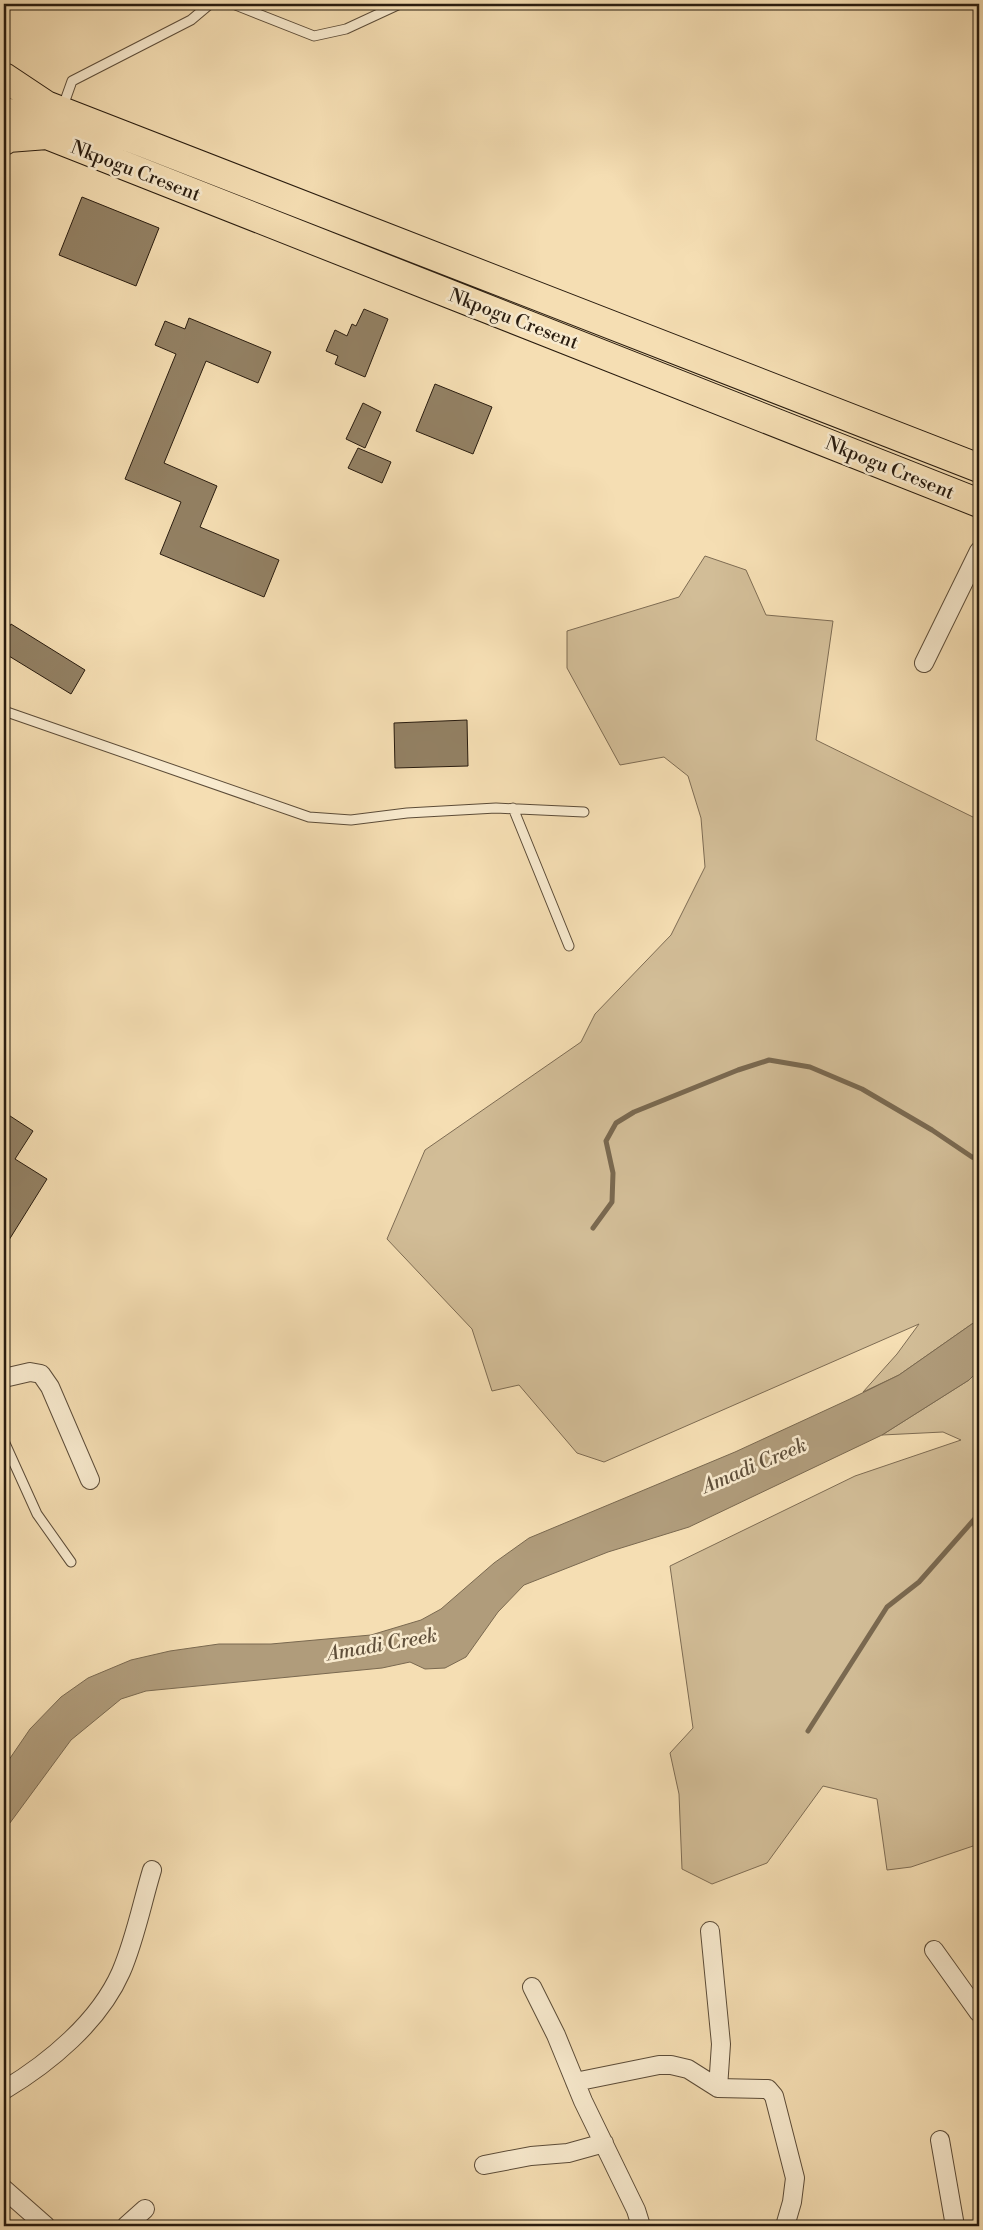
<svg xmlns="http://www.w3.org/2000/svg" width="983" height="2230" viewBox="0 0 983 2230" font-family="'Libre Bodoni',serif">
<rect width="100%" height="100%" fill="#f5deb3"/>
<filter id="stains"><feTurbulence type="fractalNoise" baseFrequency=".004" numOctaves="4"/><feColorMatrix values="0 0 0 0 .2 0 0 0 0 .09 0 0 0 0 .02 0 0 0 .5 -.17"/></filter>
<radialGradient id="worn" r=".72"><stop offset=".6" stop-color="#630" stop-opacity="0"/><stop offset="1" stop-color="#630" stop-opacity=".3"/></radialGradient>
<path fill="#d2bd97" stroke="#7e6c53" d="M705 556 746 570 766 615 833 621 816 740 979 820V1319L899 1375 863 1392 897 1354 919 1324 604 1462 577 1453 519 1385 492 1391 472 1329 387 1239 425 1150 581 1042 595 1014 671 935 705 867 701 818 688 776 664 757 620 765 567 668V631L679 597Z
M979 1370V1844L911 1867 887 1870 877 1799 823 1786 767 1863 712 1884 682 1869 679 1794 670 1753 693 1728 670 1566 855 1476 961 1440 943 1432 882 1435 969 1380Z"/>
<path fill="#b09c7b" stroke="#7a6950" d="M979 1319V1370L969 1380 882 1435 689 1527 608 1552 524 1585 498 1612 466 1657 445 1668 425 1669 410 1662 382 1668 146 1691 121 1699 71 1740 4 1831V1767L30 1729 61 1697 88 1678 131 1660 170 1651 219 1644H271L371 1635 421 1620 441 1609 494 1563 529 1538 735 1452 850 1399 899 1375Z"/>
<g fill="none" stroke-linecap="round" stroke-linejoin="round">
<path stroke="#7a6950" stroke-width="5" d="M593 1228 612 1202 613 1173 606 1141 616 1123 634 1112 738 1070 769 1060 810 1067 862 1089 932 1130 972 1157 979 1159
M974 1520 979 1547
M808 1731 887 1607 919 1582 979 1514"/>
</g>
<path fill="#938164" stroke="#291c0f" d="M82 197 159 228 136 286 59 255Z
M364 309 388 319 365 377 335 364 338 356 326 351 335 330 347 336 352 324 356 326Z
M189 318 271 352 258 383 206 361 164 463 217 486 200 527 279 560 264 597 160 554 181 502 125 479 176 354 155 345 165 321 185 329Z
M435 384 492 407 473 454 416 431Z
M363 403 381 412 365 448 346 439Z
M358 448 391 462 382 483 348 468Z
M11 624 85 670 71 694 4 653V636Z
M467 720 468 766 395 768 394 723Z
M4 1112 33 1131 15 1159 47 1179 4 1248Z"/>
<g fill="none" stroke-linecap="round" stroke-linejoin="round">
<defs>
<path id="service" d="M233 4 314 36 346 29 400 4
M62 109 72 81 191 20 210 4
M4 711 309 817 351 820 407 813 496 808 584 812
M513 808 569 946
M4 1441 37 1514 71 1562"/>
<path id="minor" d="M924 663 979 551
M4 1378 30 1372 41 1374 50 1387 90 1480
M710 1931 721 2044 718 2088
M934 1950 979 2013
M532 1987 556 2035 583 2101 636 2210 641 2226
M575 2082 659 2065H671L688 2069 718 2088 768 2089 774 2096 795 2178 792 2202 785 2226
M4 2090C49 2063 99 2022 121 1972 135 1940 142 1903 152 1870
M940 2140 955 2226
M484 2165 531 2156 568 2153 604 2143
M4 2189 46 2226
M126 2226 145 2209"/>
<path id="primary" d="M4 77 46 105 979 468
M4 111 47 135 979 503
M4 141 8 138 47 135"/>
</defs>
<use href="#service" stroke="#5c4c38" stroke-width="11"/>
<use href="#minor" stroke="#5c4c38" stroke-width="20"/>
<use href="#primary" stroke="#291c0f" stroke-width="30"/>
<use href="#service" stroke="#f8eace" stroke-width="9"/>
<use href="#minor" stroke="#f8eace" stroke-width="18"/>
<use href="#primary" stroke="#f5deb3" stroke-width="28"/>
</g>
<g text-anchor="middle" stroke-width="5" stroke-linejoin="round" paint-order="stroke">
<g font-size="19" fill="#291c0f" stroke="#f8eace">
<text transform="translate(136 170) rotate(21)" y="7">Nkpogu Cresent</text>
<text transform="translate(514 318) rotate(21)" y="7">Nkpogu Cresent</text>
<text transform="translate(890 467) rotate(22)" y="7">Nkpogu Cresent</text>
</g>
<g font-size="20" font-style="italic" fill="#5f4f3a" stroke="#f8eace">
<text transform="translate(754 1465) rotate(-23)" y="7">Amadi Creek</text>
<text transform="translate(382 1644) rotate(-10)" y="7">Amadi Creek</text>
</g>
</g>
<rect width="983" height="2230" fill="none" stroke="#f5deb3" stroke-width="20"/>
<rect x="5" y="5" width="973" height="2220" fill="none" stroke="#291c0f" stroke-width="2.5"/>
<rect x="10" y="10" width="963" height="2210" fill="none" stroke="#291c0f"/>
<rect width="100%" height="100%" filter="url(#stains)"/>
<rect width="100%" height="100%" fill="url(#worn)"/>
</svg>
